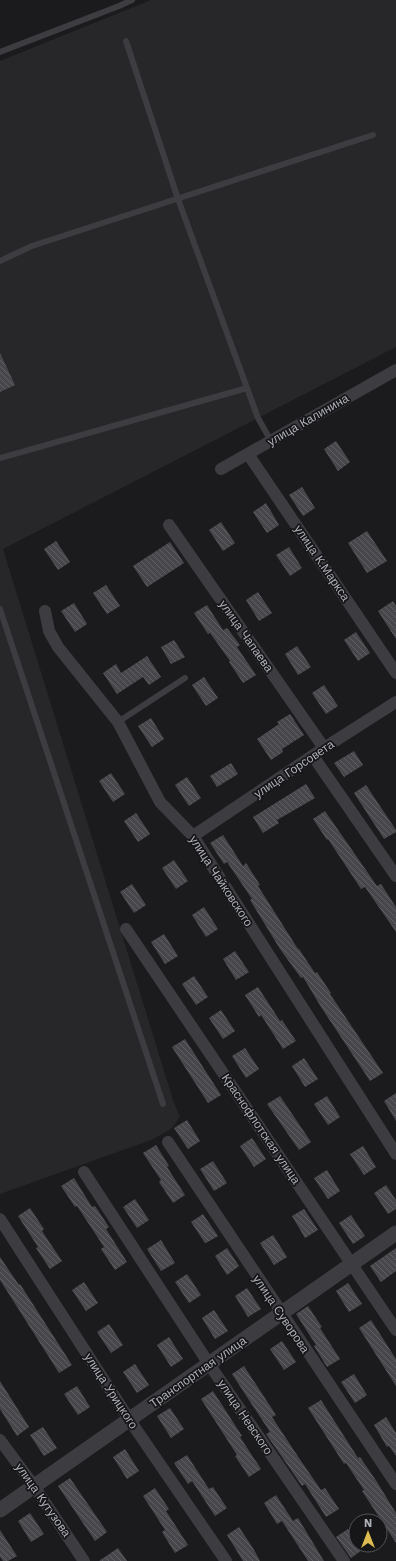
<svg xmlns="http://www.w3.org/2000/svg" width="396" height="1561" viewBox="0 0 396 1561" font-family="'Work Sans',sans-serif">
<defs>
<pattern id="building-back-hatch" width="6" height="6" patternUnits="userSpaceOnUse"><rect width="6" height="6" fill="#48484c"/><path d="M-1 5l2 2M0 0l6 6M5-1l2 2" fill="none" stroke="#606064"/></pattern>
</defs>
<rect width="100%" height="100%" fill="#1b1a1c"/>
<path fill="#272629" d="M151 0H396V347L3 549 173 1100 180 1117 171 1129 151 1140 0 1194V61Z"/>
<path fill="url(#building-back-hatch)" d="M0 353 15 385 0 392Z
M336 441 350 462 338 471 324 449Z
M302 487 315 508 303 516 289 495Z
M266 503 279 525 267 533 253 512Z
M221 522 235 543 223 551 209 530Z
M367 531 387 561 367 573 348 543Z
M56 541 70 562 58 570 44 549Z
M170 542 184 563 147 587 133 566Z
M289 547 302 568 290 576 276 555Z
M106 585 120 606 107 614 93 593Z
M258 592 272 613 259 621 246 600Z
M393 601 396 606V639L378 611Z
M74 603 87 624 75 632 61 611Z
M207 605 223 630 227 628 240 645 237 647 256 675 243 683 229 662 230 661 210 633 208 634 194 613Z
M356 632 370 653 358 661 344 640Z
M174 640 185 657 171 664 161 647Z
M297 646 311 667 298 675 285 654Z
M147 656 161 677 149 685 143 677 117 694 103 673 116 664 121 673Z
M204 677 218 698 206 706 192 685Z
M324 685 338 706 326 714 312 693Z
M290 714 304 735 282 749 283 752 271 760 257 739 279 724 277 722Z
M151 718 164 739 152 747 138 726Z
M354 751 363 765 344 777 334 763Z
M231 763 238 774 217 787 210 776Z
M111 773 125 794 113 802 99 781Z
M187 777 201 798 189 806 175 785Z
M306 784 315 798 277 820 279 823 263 833 253 817Z
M366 785 396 830V832L384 839 354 793Z
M325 811 377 886 381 884 396 907V932L365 887 361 889 328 839 327 840 313 819Z
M136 813 150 834 138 842 124 821Z
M223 835 243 866 246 863 260 885 258 886 298 949H299L315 973 317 972 331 993 330 994 383 1073 370 1081 321 1007 303 977 301 978 280 949 250 900 252 899 227 862 224 864 210 843Z
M174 860 188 881 176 889 162 868Z
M132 884 146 905 134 913 120 892Z
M204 907 218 929 206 937 192 915Z
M164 934 178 956 165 964 151 942Z
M235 951 249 972 236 980 223 959Z
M194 976 208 997 196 1005 182 984Z
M258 987 280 1021 282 1020 296 1041 283 1049 261 1015 259 1017 245 995Z
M221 1010 235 1031 223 1039 209 1018Z
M185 1039 221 1095 208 1103 172 1047Z
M245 1048 259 1069 246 1078 232 1056Z
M304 1058 318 1079 305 1087 292 1066Z
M396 1093V1121L384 1101Z
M280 1096 311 1142 299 1150 267 1104Z
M327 1096 340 1117 328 1125 314 1104Z
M187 1120 200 1141 188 1149 174 1128Z
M252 1138 266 1159 254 1167 240 1146Z
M156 1145 169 1166 167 1167 185 1195 173 1203 159 1182 161 1180 143 1153Z
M363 1146 376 1167 364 1175 350 1154Z
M213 1161 227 1183 214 1191 200 1169Z
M327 1170 340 1191 328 1199 314 1178Z
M74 1178 92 1207 95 1206 109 1227 106 1229 127 1262 115 1270 101 1249 104 1247 77 1206 75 1207 61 1186Z
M386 1185 396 1200V1209L388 1214 374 1193Z
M135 1199 149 1220 137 1228 123 1207Z
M30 1208 44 1229 42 1231 62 1261 50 1269 36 1248 38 1247 18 1216Z
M304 1209 318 1230 305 1238 292 1216Z
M203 1214 218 1236 206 1243H205L191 1222Z
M351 1215 365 1236 353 1244 339 1223Z
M273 1235 287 1257 274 1265 260 1243Z
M161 1240 175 1263 161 1271 147 1249Z
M227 1248 239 1266 227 1275 215 1256Z
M396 1248V1271L381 1282 370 1266Z
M0 1257 19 1285 20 1284 72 1365 59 1373 0 1280Z
M187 1274 201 1295 189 1303 175 1282Z
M84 1282 98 1303 86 1311 72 1290Z
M348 1283 362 1304 349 1312 336 1291Z
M247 1288 261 1309 248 1317 235 1296Z
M308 1306 322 1327 320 1328 340 1359 327 1367 314 1346 316 1345 296 1314Z
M214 1310 228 1331 215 1339 202 1318Z
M371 1320 396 1359V1386L359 1328Z
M109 1324 123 1345 111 1353 97 1332Z
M169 1337 183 1359 171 1367 157 1345Z
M282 1341 296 1362 284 1370 270 1349Z
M135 1364 149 1385 137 1393 123 1372Z
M244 1366 276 1415 272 1417 299 1458 321 1490 325 1488 339 1509 326 1517 305 1484 302 1486 266 1434 270 1432 232 1374Z
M354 1374 367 1395 355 1403 341 1382Z
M0 1381 29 1427 17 1436 0 1409Z
M77 1386 90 1407 78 1415 64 1394Z
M213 1391 242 1436 240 1437 261 1469 249 1477 235 1456 237 1455 201 1399Z
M321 1400 358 1458 360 1457 377 1482 396 1513V1543L362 1491 364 1490 346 1463 344 1464 308 1408Z
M170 1408 184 1429 171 1438 157 1416Z
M386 1417 396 1433V1456L389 1446 387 1447 374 1425Z
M43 1427 57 1448 44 1456 30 1435Z
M125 1449 139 1471 127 1479 113 1457Z
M187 1455 209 1489 213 1487 227 1508 215 1516 192 1481 188 1484 174 1463Z
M70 1478 107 1532 95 1541 58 1486Z
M155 1488 169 1509 166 1511 188 1545 175 1553 162 1532 165 1530 143 1496Z
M276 1495 293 1521 298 1518 324 1561H308L282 1521 277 1524 264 1503Z
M30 1513 44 1534 31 1542 18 1521Z
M239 1527 253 1548 260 1561H243L227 1535Z
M348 1529 356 1541V1545H358L362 1550 351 1558 336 1537Z
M0 1530 17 1556 8 1561H3L0 1557Z
M118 1548 127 1561H99Z"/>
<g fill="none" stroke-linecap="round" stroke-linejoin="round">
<path stroke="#3c3c41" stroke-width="6" d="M126 41 178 199 258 418 271 441
M0 52 119 6 132 0
M0 261 32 246 373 135
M0 458 247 388
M0 609 163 1104
M118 722 185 678"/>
<path stroke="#3c3c41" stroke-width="12" d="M248 454 396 673
M221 469 396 370
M169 525 324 748
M45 611 49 631 58 647 118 722 160 802 193 836 396 1154
M313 756 396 876
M193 836 324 748 396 702
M126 929 396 1330
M168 1142 396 1484
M84 1172 209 1364 344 1561
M0 1219 129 1419 226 1561
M0 1440 34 1486 84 1561"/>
<path stroke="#3c3c41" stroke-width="15" d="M0 1510 396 1233"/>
</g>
<g text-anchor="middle" stroke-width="3.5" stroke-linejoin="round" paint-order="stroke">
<g font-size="12" fill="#aeb1ba" stroke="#161517">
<text transform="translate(308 420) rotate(-30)" y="4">улица Калинина</text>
<text transform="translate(322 563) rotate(56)" y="4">улица К.Маркса</text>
<text transform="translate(246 636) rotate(55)" y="4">улица Чапаева</text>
<text transform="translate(294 769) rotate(-34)" y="4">улица Горсовета</text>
<text transform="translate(221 881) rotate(57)" y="4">улица Чайковского</text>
<text transform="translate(261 1129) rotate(56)" y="4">Краснофлотская улица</text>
<text transform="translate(281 1314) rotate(56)" y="4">улица Суворова</text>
<text transform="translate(198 1372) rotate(-35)" y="4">Транспортная улица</text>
<text transform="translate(111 1391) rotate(57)" y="4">улица Урицкого</text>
<text transform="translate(245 1417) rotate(56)" y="4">улица Невского</text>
<text transform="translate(43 1500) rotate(55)" y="4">улица Кутузова</text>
</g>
</g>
<g transform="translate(368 1533)"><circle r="19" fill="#161517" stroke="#535358"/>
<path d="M0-3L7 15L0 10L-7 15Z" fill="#debc51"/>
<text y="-6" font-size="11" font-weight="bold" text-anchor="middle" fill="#aeb1ba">N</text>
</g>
</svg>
